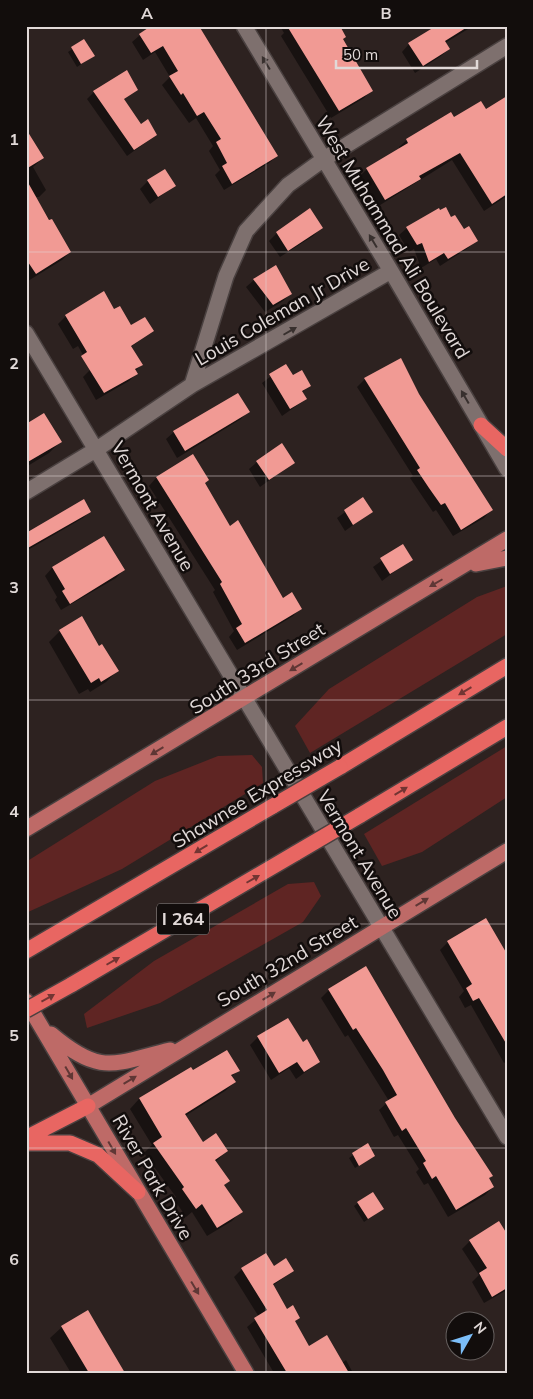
<svg xmlns="http://www.w3.org/2000/svg" width="533" height="1399" viewBox="0 0 533 1399" font-family="Mulish,sans-serif">
<rect width="100%" height="100%" fill="#2d2220"/>
<path fill="#5f2523" d="M507 586V634L310 753 295 726 329 689 477 597Z
M507 746V797L422 852 382 866 364 834Z
M252 755 262 767 263 783 122 869 26 913V864L29 860 155 781 218 756Z
M314 882 321 896 303 922 160 1003 87 1028 84 1014 154 961 288 884Z"/>
<path fill="#0007" d="M144 26H197L277 156 269 163 224 190 215 175 220 170 209 151 213 146 196 118 189 123 162 85 170 77 155 52 143 60 132 42 146 30Z
M280 26H329L371 90 364 98 331 118 281 36 284 33Z
M439 26H473L445 43 449 49 441 56 415 73 402 52 409 44Z
M84 41 93 56 77 67 68 52Z
M137 89 123 100 140 125 156 135 127 156 87 99 94 92Z
M485 111 507 158V196L484 211 452 160 377 207 359 177 367 169 400 149 399 147 407 140 453 118Z
M26 143 43 158 33 167 46 190 39 197H35L70 252 62 260 28 281 26 278Z
M148 181 174 186 150 204 140 189Z
M451 218 476 240 468 248 440 266 436 259 421 268 414 249 409 252 399 235 407 228Z
M321 228 313 236 280 257 269 241 277 233Z
M254 280 290 294 283 301 265 312 246 287Z
M114 311 131 327 153 330 131 347 141 365 135 371 136 374 129 381 96 400 83 377 91 369 78 346 73 349 58 324 66 316Z
M400 360 418 394 491 510 484 518 453 536 436 510 433 512 410 478 413 476 357 387 365 379Z
M286 365 293 377 309 385 302 393 306 399 282 416 262 383Z
M248 411 241 419 177 458 166 439 174 432Z
M26 426 60 442 49 453 26 467Z
M193 456 204 483 229 527 283 600 300 608 293 616 237 650 229 637 234 631 213 592 215 590 149 486 156 478Z
M257 462 293 463 260 487 249 469Z
M363 499 371 512 345 531 337 518Z
M90 511 83 518 26 551V534Z
M104 537 123 570 116 578 61 610 55 600 57 597 45 576 52 568Z
M402 546 411 559 382 581 373 567Z
M60 631 99 647 117 671 106 682 90 692 88 689 79 694 49 642Z
M448 942 507 956V1061L504 1063 471 1005 465 1008 459 997 464 991 440 950Z
M366 968 493 1187 485 1195 448 1217 428 1183 424 1185 416 1172 419 1169 398 1135 394 1137 379 1110 389 1101 348 1035 345 1037 321 998 329 990Z
M288 1019 302 1043 319 1062 296 1079 289 1068 271 1080 250 1045 258 1037Z
M191 1069 192 1072 238 1070 231 1077 235 1082 225 1091 185 1116 203 1144 227 1151 215 1162 223 1186 241 1211 232 1221 207 1236 192 1212 186 1217 174 1199 176 1197 144 1153 152 1145 130 1109 139 1099Z
M368 1145 374 1156 355 1168 349 1158Z
M358 1203 382 1209 364 1222 354 1206Z
M499 1223 507 1237V1290L484 1303 472 1282 479 1275 462 1249 470 1241Z
M273 1267 293 1271 272 1286 287 1310 299 1317 294 1322 309 1347 342 1363 346 1360 353 1373H274L247 1327 259 1317 234 1277 242 1269Z
M62 1327 124 1373H71L50 1338Z"/>
<path fill="#f19a94" d="M151 26H199L278 156 232 184 222 166 227 163 216 142 221 139 204 112 197 116 183 93 181 95 169 76 178 71 163 46 151 53 139 34Z
M287 26H340L346 37 343 39 373 91 339 111Z
M436 26H469L445 41 450 49 423 66 408 43Z
M84 39 95 56 81 64 71 47Z
M127 70 138 90 124 99 141 124 148 119 157 135 134 150 93 91Z
M507 96V194L492 204 460 153 419 176 421 179 385 200 366 168 408 143 406 139 451 112 454 117 481 101 486 109Z
M26 129 44 158 26 169Z
M165 169 176 186 158 197 147 180Z
M26 179 49 220 52 219 71 252 36 274 26 259Z
M446 207 451 217 455 215 464 229 469 226 478 241 448 259 444 253 429 262 422 243 417 245 406 227 439 208 440 210Z
M310 208 323 228 288 251 276 232Z
M276 265 292 294 273 305 253 279Z
M104 291 114 309 120 306 131 325 145 317 154 331 131 346 143 365 135 369 138 374 104 393 81 356 87 352 65 315Z
M401 358 419 394 493 510 461 530 445 503 441 505 429 488 417 470 420 468 364 378Z
M286 364 293 375 302 370 311 386 302 391 307 399 290 409 269 374Z
M238 393 250 412 185 451 173 431Z
M44 413 62 442 26 463V424Z
M282 443 295 463 269 480 256 461Z
M193 454 209 480 205 483 230 526 238 520 283 598 292 592 302 609 245 643 236 628 242 624 220 584 222 582 156 477Z
M363 497 373 512 353 525 344 510Z
M84 499 91 512 26 549V533Z
M104 536 125 570 70 604 62 591 65 589 52 567Z
M403 544 413 560 390 574 380 558Z
M82 616 99 646 102 644 119 671 101 682 99 678 91 683 59 630Z
M486 918 507 954V1045L479 998 473 1001 466 988 472 984 447 941Z
M366 966 455 1118 493 1176 489 1178 494 1187 456 1210 436 1176 432 1179 423 1163 426 1161 406 1128 402 1131 385 1102 397 1095 383 1070 356 1028 353 1030 328 989Z
M288 1018 303 1042 307 1039 320 1062 304 1072 297 1062 279 1073 257 1036Z
M227 1050 240 1071 231 1075 236 1082 185 1114 203 1142 216 1133 228 1151 215 1160 230 1181 224 1185 243 1212 217 1228 202 1204 196 1209 182 1189 184 1187 153 1143 162 1137 139 1098 191 1067 193 1070Z
M368 1143 375 1156 359 1166 352 1153Z
M373 1192 384 1209 368 1219 357 1202Z
M499 1221 507 1234V1288L492 1297 479 1273 487 1268 469 1240Z
M266 1253 274 1266 286 1258 294 1271 273 1284 287 1309 293 1305 300 1318 295 1321 309 1346 327 1335 349 1373H287L254 1318 267 1310 241 1268Z
M88 1310 99 1329 125 1373H89L61 1326Z"/>
<g fill="none" stroke-linecap="round" stroke-linejoin="round">
<defs>
<path id="minor" d="M244 26 391 271 507 469
M26 333 507 1137
M192 385 391 271
M26 492 97 449 192 385 226 276 246 231 288 185 324 159 507 46"/>
<path id="major" d="M476 564 507 558
M26 829 507 539
M26 1001 246 1373
M51 1034C101 1076 112 1064 170 1050
M88 1106 507 851"/>
<path id="highway" d="M481 425 507 449
M340 767 507 666
M359 816 507 727
M26 951 273 806
M71 985 296 853
M26 1138 88 1106
M26 1143H70L98 1155 138 1192"/>
</defs>
<use href="#minor" stroke="#4a4140" stroke-width="18"/>
<use href="#major" stroke="#4a4140" stroke-width="18"/>
<use href="#highway" stroke="#4a4140" stroke-width="18"/>
<use href="#minor" stroke="#7e706e" stroke-width="15"/>
<use href="#major" stroke="#be6a67" stroke-width="15"/>
<use href="#highway" stroke="#e86662" stroke-width="15"/>
<defs>
<path id="highway-bridge" d="M273 806 340 767
M296 853 359 816
M26 1010 71 985"/>
</defs>
<use href="#highway-bridge" stroke="#4a4140" stroke-width="18" stroke-linecap="butt"/>
<use href="#highway-bridge" stroke="#e86662" stroke-width="15"/>
</g>
<defs><path id="oneway-solid" d="M-6-.8H1V-3.2L6.5 0L1 3.2V.8H-6Z" transform="scale(1.25)"/></defs>
<g fill="#38302e">
<use href="#oneway-solid" transform="translate(266 63) rotate(-121)"/>
<use href="#oneway-solid" transform="translate(373 241) rotate(-121)"/>
<use href="#oneway-solid" transform="translate(290 331) rotate(-30)"/>
<use href="#oneway-solid" transform="translate(465 397) rotate(-120)"/>
</g>
<g fill="#5f3735">
<use href="#oneway-solid" transform="translate(436 583) rotate(150)"/>
<use href="#oneway-solid" transform="translate(296 667) rotate(149)"/>
<use href="#oneway-solid" transform="translate(157 751) rotate(149)"/>
<use href="#oneway-solid" transform="translate(422 902) rotate(-31)"/>
<use href="#oneway-solid" transform="translate(269 996) rotate(-31)"/>
<use href="#oneway-solid" transform="translate(69 1073) rotate(60)"/>
<use href="#oneway-solid" transform="translate(130 1080) rotate(-31)"/>
<use href="#oneway-solid" transform="translate(112 1148) rotate(60)"/>
<use href="#oneway-solid" transform="translate(195 1288) rotate(59)"/>
</g>
<g fill="#723533">
<use href="#oneway-solid" transform="translate(465 691) rotate(149)"/>
<use href="#oneway-solid" transform="translate(401 791) rotate(-31)"/>
<use href="#oneway-solid" transform="translate(201 849) rotate(149)"/>
<use href="#oneway-solid" transform="translate(253 879) rotate(-30)"/>
<use href="#oneway-solid" transform="translate(113 961) rotate(-30)"/>
<use href="#oneway-solid" transform="translate(48 998) rotate(-29)"/>
</g>
<path fill="none" stroke="#e1d9d8" stroke-width="1" stroke-opacity="0.55" d="M266 26V1373M26 252H507M26 476H507M26 700H507M26 924H507M26 1148H507"/>
<g text-anchor="middle" stroke-width="5" stroke-linejoin="round" paint-order="stroke">
<rect fill="#120d0c" stroke="#a39c9b" stroke-width="1" x="157" y="903.5" width="52" height="31" rx="4"/>
<g font-size="18" font-weight="bold" fill="#e1d9d8">
<text x="183" y="925">I 264</text>
</g>
<g font-size="19" fill="#e1d9d8" stroke="#120d0c">
<text transform="translate(393 237) rotate(59)" y="7">West Muhammad Ali Boulevard</text>
<text transform="translate(282 311) rotate(-30)" y="7">Louis Coleman Jr Drive</text>
<text transform="translate(153 506) rotate(60)" y="7">Vermont Avenue</text>
<text transform="translate(257 668) rotate(-32)" y="7">South 33rd Street</text>
<text transform="translate(257 793) rotate(-31)" y="7">Shawnee Expressway</text>
<text transform="translate(360 854) rotate(59)" y="7">Vermont Avenue</text>
<text transform="translate(287 961) rotate(-31)" y="7">South 32nd Street</text>
<text transform="translate(153 1177) rotate(60)" y="7">River Park Drive</text>
</g>
</g>
<rect width="533" height="1399" fill="none" stroke="#120d0c" stroke-width="55"/>
<g transform="translate(470 1336) rotate(51)"><circle r="24" fill="#120d0c" stroke="#655f5e"/>
<path d="M0-4L9 19L0 12L-9 19Z" fill="#7cbef9"/>
<text y="-8" font-size="14" font-weight="bold" text-anchor="middle" fill="#e1d9d8">N</text>
</g>
<path d="M336 60v8h141v-8" fill="none" stroke="#e1d9d8" stroke-width="2.5"/>
<text x="343" y="60" font-size="15" fill="#e1d9d8" stroke="#120d0c" stroke-width="4" paint-order="stroke">50 m</text>
<rect x="28" y="28" width="478" height="1344" fill="none" stroke="#e1d9d8" stroke-width="2"/>
<g font-size="16" text-anchor="middle" font-weight="bold" fill="#e1d9d8">
<text x="147" y="19">A</text>
<text x="386" y="19">B</text>
<text x="14" y="145">1</text>
<text x="14" y="369">2</text>
<text x="14" y="593">3</text>
<text x="14" y="817">4</text>
<text x="14" y="1041">5</text>
<text x="14" y="1265">6</text>
</g>
</svg>
